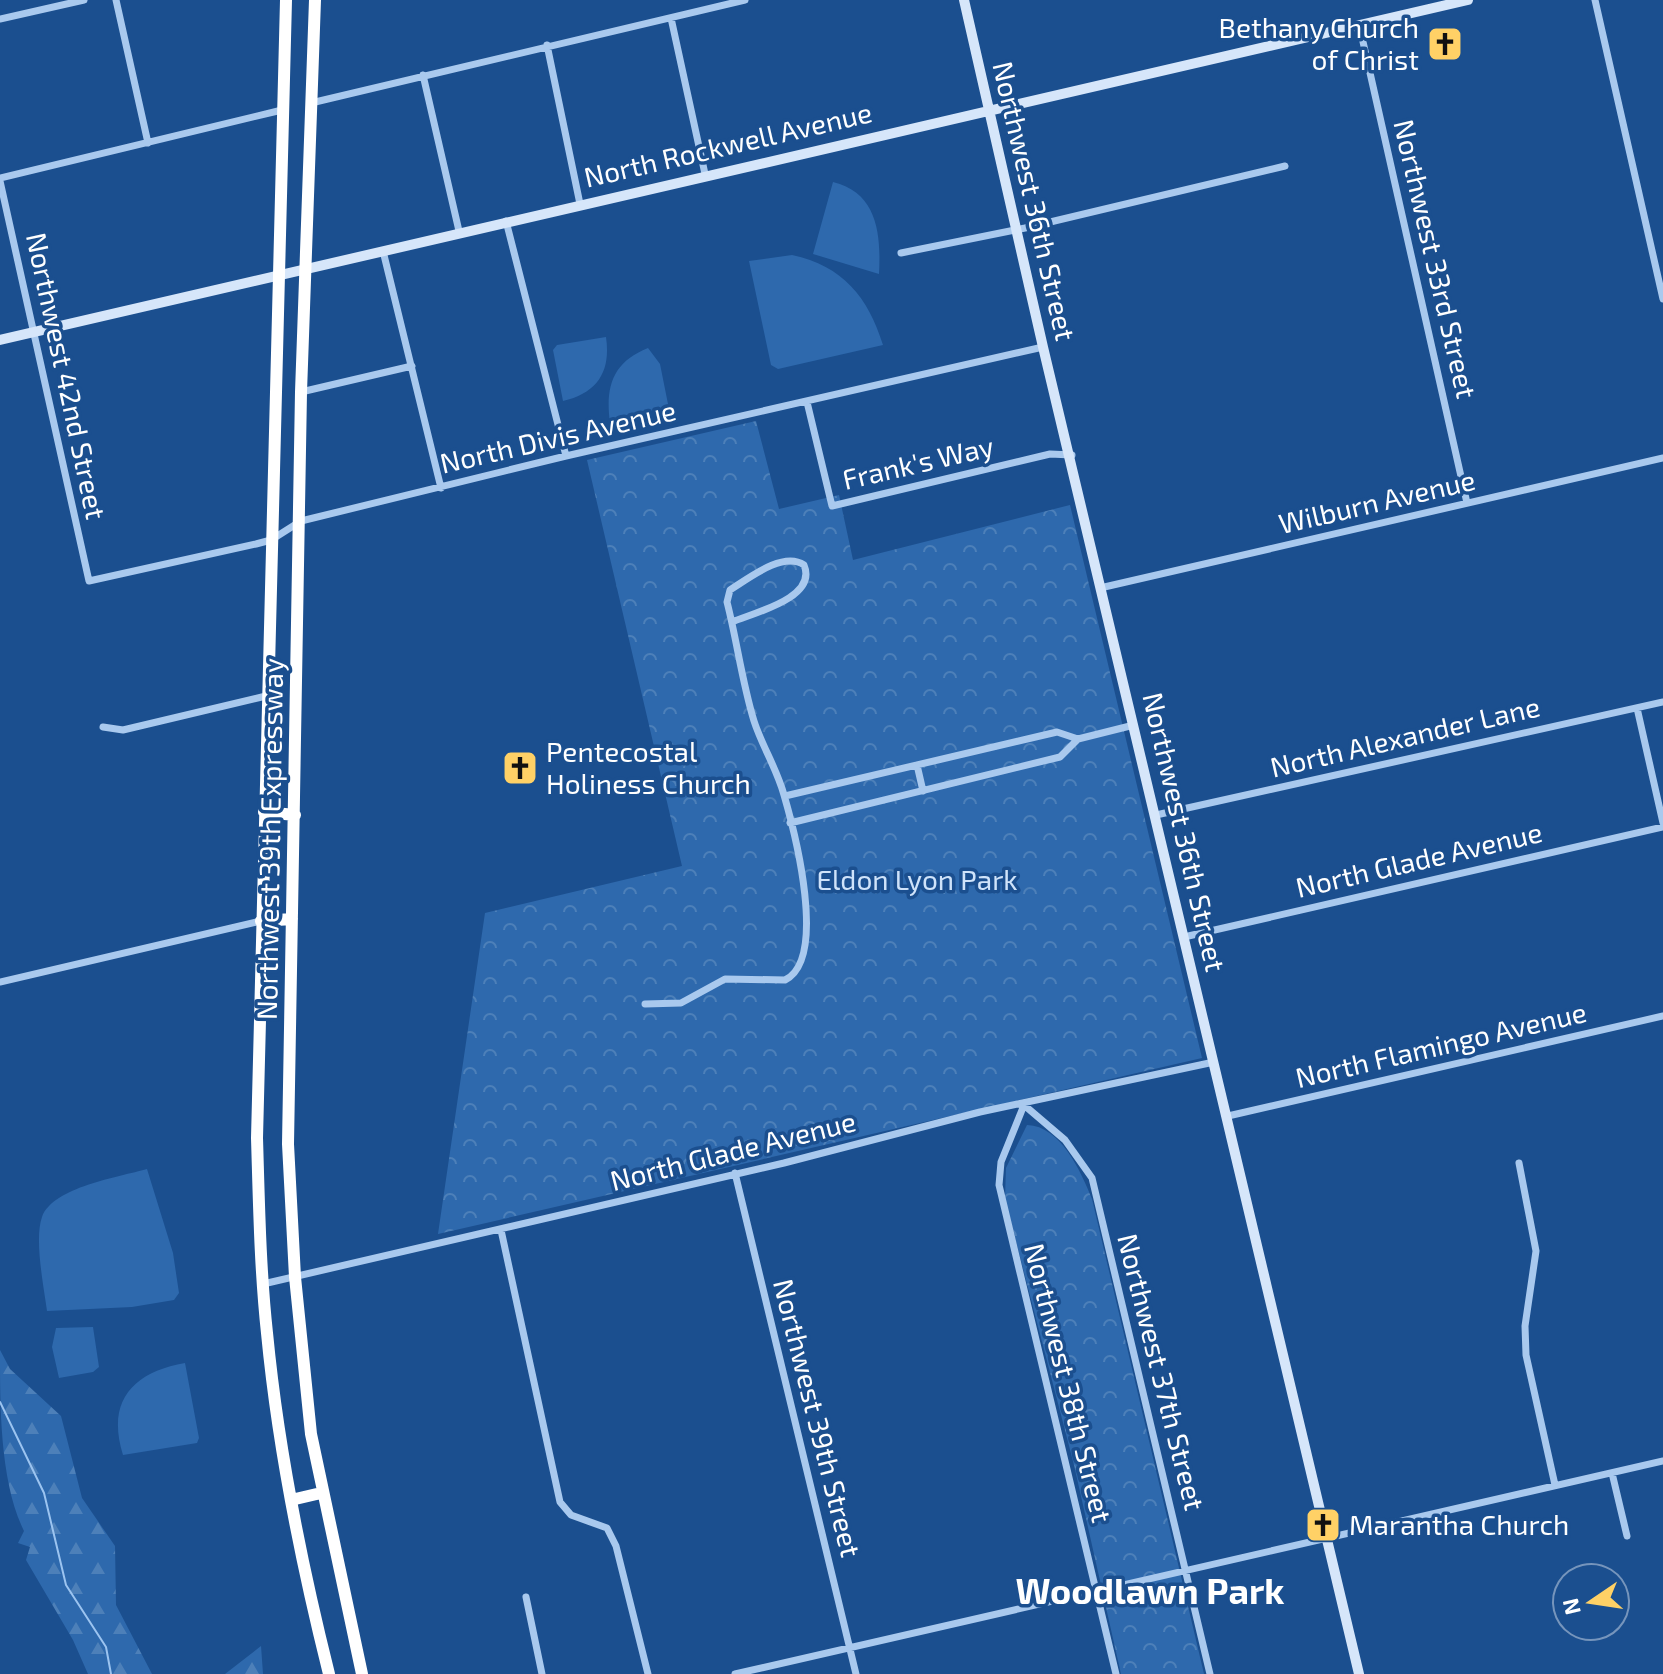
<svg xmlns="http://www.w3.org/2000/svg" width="1663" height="1674" viewBox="0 0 1663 1674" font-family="'Exo 2',sans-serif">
<defs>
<pattern id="forest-firs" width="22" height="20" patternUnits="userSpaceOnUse" patternTransform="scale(2)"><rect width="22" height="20" fill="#2e69ad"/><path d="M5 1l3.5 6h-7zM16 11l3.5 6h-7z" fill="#4d80b9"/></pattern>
<pattern id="park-crowns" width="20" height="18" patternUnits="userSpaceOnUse" patternTransform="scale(2)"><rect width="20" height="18" fill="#2e69ad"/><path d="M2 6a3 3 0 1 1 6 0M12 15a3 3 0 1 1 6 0" fill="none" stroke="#4d80b9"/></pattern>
</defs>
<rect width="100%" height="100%" fill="#1b4f8f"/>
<path fill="url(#forest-firs)" d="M0 1350 10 1369 61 1416 82 1498 115 1546 116 1605 152 1674H88L73 1640 26 1560 30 1547 18 1543 24 1531C0 1482 0 1408 0 1350Z
M261 1646 263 1674H225Z"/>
<path fill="url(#park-crowns)" d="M756 421 779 509 839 495 853 560 1070 505 1202 1058 438 1234 485 913 682 866 587 460Z
M1027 1125C1061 1126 1081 1172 1092 1199L1204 1674H1121L1074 1465 1005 1199 1006 1168Z"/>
<path fill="#2e69ad" d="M833 182C878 193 881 235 879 274L813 254Z
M792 255C843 266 868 297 883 345L778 369 771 365 749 261Z
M606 337C611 371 598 393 563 401L553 350 557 345Z
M648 348 660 364 669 409 610 423C605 386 613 362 648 348Z
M147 1169 173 1253 179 1293 174 1300 132 1307 47 1311C44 1288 34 1239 42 1217 53 1187 119 1177 147 1169Z
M93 1327 99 1367 93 1372 59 1378 52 1347 56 1328Z
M185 1363 199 1438 197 1443 123 1455C106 1401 133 1372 185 1363Z"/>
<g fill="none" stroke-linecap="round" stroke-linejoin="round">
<path stroke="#9cc4f0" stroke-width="2" d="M0 1402 44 1493 66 1585 106 1647 111 1674"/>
<path stroke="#a9c9ee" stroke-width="7" d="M116 0 148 143
M1595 0 1663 299
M671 18 705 174
M0 19 84 0
M1359 24 1467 503
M547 45 580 204
M423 75 459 231
M311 103 745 0
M0 178 282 110
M0 181 89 581 256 544 271 540 301 521 566 456 1043 347
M506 221 566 456
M383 251 441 488
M901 253 1025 228 1285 166
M301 392 412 366
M807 402 832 506 1050 454 1072 455
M1100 588 1663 458
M1637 708 1663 823
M103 727 123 730 266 696
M917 765 923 791
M785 796 1057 732 1078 739 1134 725
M1156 815 1663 702
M790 823 1060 757 1078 739
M1184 937 1663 827
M0 982 261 921
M645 1004 681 1003 725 979 785 980C828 959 795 833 784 795 777 769 762 746 754 721 742 682 737 641 727 602L730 590C749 578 783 551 804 565 818 598 753 613 732 622
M1228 1116 1663 1016
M1519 1163 1536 1251 1525 1326 1526 1355 1555 1485
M735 1173 856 1674
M501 1230 560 1502 571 1515 607 1528 616 1546 648 1674
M263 1284 784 1163 980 1112 1214 1062
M1612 1473 1627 1536
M526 1597 542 1674
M735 1674 1663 1461
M1116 1674 999 1185 1001 1162 1024 1105 1065 1140 1092 1178 1210 1674"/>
<path stroke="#d6e6fa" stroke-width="10" d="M964 0 1043 347 1359 1674
M0 340 1468 0"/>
<path stroke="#fff" stroke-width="12" d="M286 0 257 1138C259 1203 260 1268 267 1333 278 1448 301 1562 329 1674
M315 0 301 392 288 1144 295 1277 311 1434 362 1674
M264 812 295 815
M261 921 292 919
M291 1500 321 1493"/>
</g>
<defs>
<symbol id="church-square" viewBox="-11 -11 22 22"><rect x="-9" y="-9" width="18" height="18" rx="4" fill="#ffd166" stroke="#1b4f8f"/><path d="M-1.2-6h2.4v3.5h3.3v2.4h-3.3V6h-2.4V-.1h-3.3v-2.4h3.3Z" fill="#111"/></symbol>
</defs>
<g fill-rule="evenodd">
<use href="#church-square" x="1425" y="24" width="40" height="40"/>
<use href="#church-square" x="500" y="748" width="40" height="40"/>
<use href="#church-square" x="1303" y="1505" width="40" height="40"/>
</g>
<g text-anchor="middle" stroke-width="7" stroke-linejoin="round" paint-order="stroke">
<g font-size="28" fill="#fff" stroke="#1b4f8f" text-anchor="start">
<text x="1419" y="38" text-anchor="end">Bethany Church<tspan x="1419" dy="32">of Christ</tspan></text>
<text x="546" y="762">Pentecostal<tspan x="546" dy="32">Holiness Church</tspan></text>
<text x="1349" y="1535">Marantha Church</text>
</g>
<g font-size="28" fill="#fff" stroke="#1b4f8f">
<text transform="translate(728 145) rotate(-13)" y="10">North Rockwell Avenue</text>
<text transform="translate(1034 201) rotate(77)" y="10">Northwest 36th Street</text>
<text transform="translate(1435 259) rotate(77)" y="10">Northwest 33rd Street</text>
<text transform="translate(66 376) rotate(78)" y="10">Northwest 42nd Street</text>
<text transform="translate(558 437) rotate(-13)" y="10">North Divis Avenue</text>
<text transform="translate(918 463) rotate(-13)" y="10">Frank's Way</text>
<text transform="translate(1377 502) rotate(-13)" y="10">Wilburn Avenue</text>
<text transform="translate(1405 737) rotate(-13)" y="10">North Alexander Lane</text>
<text transform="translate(1184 832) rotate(77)" y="10">Northwest 36th Street</text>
<text transform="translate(270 839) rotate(-89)" y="10">Northwest 39th Expressway</text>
<text transform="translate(1419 860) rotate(-13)" y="10">North Glade Avenue</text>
<text transform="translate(1441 1045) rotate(-13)" y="10">North Flamingo Avenue</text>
<text transform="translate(733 1151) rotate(-14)" y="10">North Glade Avenue</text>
<text transform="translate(1161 1372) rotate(76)" y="10">Northwest 37th Street</text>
<text transform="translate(1068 1383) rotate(76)" y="10">Northwest 38th Street</text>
<text transform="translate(817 1418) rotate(76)" y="10">Northwest 39th Street</text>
</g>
<g font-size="28" fill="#cfe3fa" stroke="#1b4f8f">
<text x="917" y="890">Eldon Lyon Park</text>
</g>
<g font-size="36" font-weight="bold" fill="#fff" stroke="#1b4f8f">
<text x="1150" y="1604">Woodlawn Park</text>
</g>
</g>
<g transform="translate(1591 1602) rotate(257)"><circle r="38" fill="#1b4f8f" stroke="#7695bc" stroke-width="2"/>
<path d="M0-6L14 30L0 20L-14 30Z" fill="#ffd166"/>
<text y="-12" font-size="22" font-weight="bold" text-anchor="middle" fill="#ffffff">N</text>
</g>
</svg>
